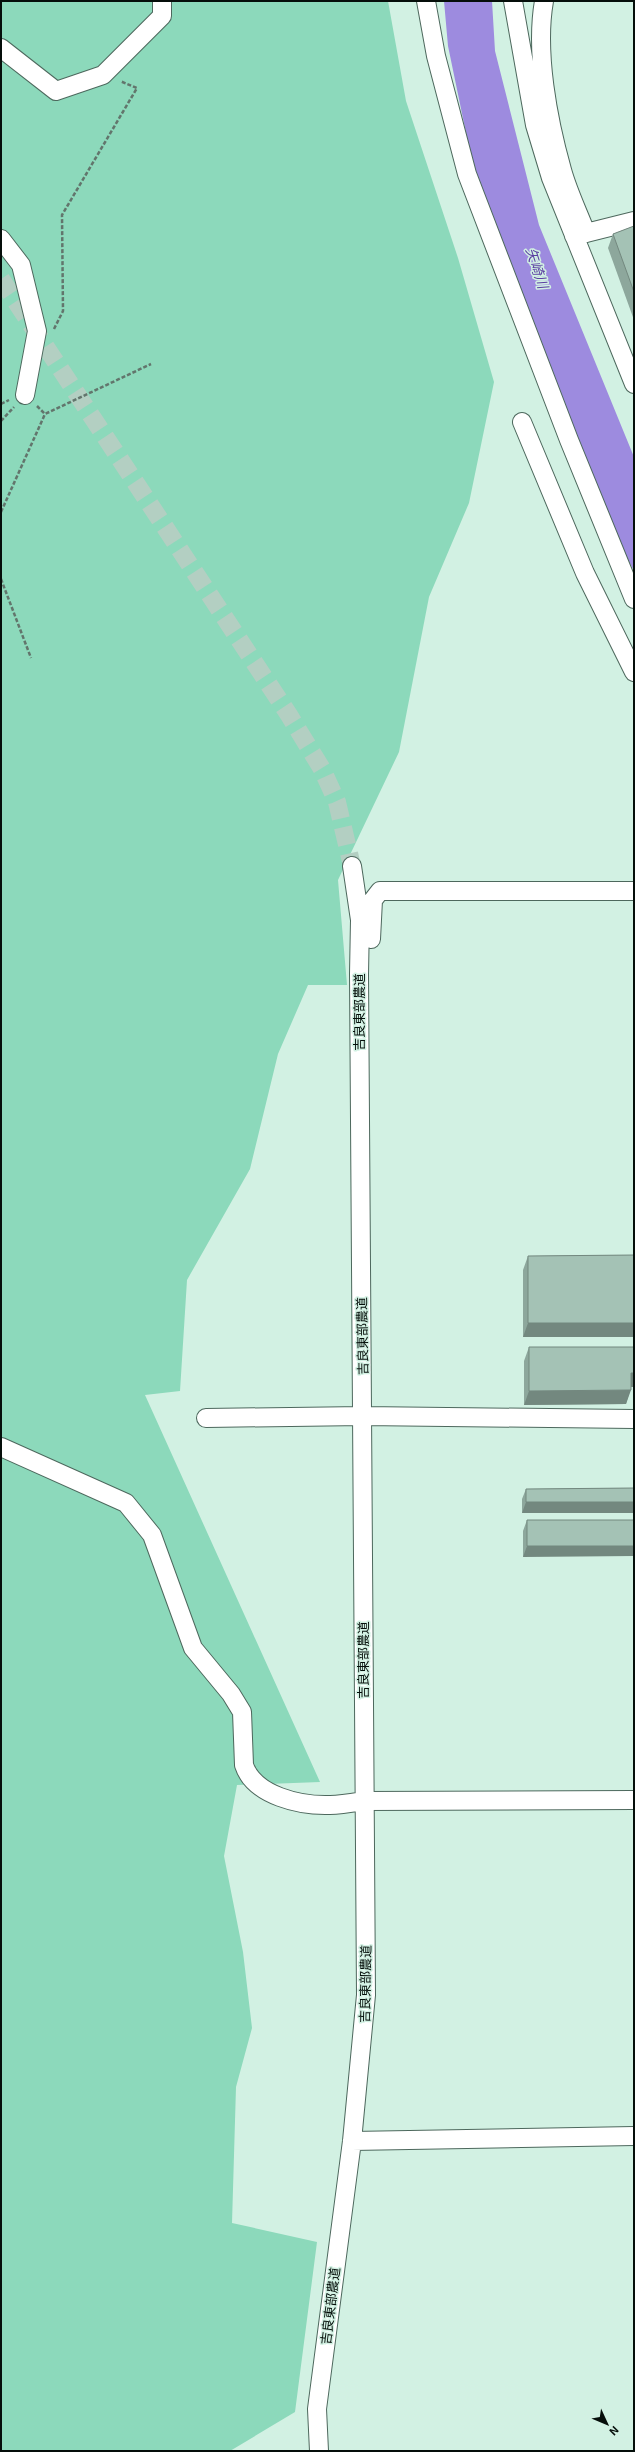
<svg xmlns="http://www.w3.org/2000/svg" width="635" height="2452" viewBox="0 0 635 2452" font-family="'Exo 2','Noto Sans JP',sans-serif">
<rect width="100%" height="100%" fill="#d2f1e3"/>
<path fill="#8cd9bb" d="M1 1H388L406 101 458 258 494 382 469 503 429 597 399 752 338 880 347 985H308L278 1054 250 1169 187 1280 180 1391 145 1395 320 1782 237 1785 224 1856 243 1952 252 2028 236 2087 232 2223 317 2242 295 2412 230 2451H1Z"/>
<path fill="#9d8bdf" d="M444 1H492L495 51 539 225 634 457V571L598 501 510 274 471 157 448 46Z"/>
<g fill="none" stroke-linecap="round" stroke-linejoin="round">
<path stroke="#b3cfc2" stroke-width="18" stroke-dasharray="18 9" stroke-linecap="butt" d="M1 279 289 715 322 769 337 802 352 866"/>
<defs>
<path id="minor" d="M426 1 436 56 467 174 569 440 634 599
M513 1 535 125 551 178 634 384
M544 1C535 52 548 120 562 170 568 192 578 212 586 233
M1 48 56 91 103 75 162 16V1
M574 236 634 221
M1 239 21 265 37 331 25 395
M522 422 585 573 634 672
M371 939 373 900 380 891H634
M206 1418 363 1416 634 1419
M1 1447 126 1503 152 1535 193 1648 231 1694 242 1712 244 1765C254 1796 301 1806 330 1805 341 1805 352 1803 364 1801L634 1800
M352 2141 634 2136
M319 2451 317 2409 352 2141 366 1995 359 974 360 920 352 866"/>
</defs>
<use href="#minor" stroke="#4d685d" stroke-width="20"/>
<path stroke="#62756c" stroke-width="2.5" stroke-dasharray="4 2" stroke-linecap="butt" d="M54 329 63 311 62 215 137 88 120 81
M1 404 9 400
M37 406 45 414 151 364
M1 421 14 407
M1 512 45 414
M1 579 31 658"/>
<use href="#minor" stroke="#fff" stroke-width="18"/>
</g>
<path fill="#8da79c" d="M634 226V320L608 248 613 234Z
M634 1255V1337H523V1270L528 1256Z
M529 1347H634V1387H631L626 1404 524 1405V1361Z
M634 1488 522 1513V1499L526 1489Z
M527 1520H634L523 1557V1531Z"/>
<path fill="#73887f" d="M528 1323H634V1337H523Z
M631 1373H634V1387H626Z
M631 1390 626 1404 524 1405 529 1391Z
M526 1502H634V1513H522Z
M527 1546H634V1556L523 1557Z"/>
<path fill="#a4c2b5" stroke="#73887f" d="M634 226V292L613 234Z
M634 1255V1323H528V1256Z
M529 1347H634V1373H631V1390L529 1391Z
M634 1488V1502H526V1489Z
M527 1520H634V1546H527Z"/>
<g text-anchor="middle" stroke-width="3" stroke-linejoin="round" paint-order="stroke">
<g font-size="13" fill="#050e0a" stroke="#d2f1e3">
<text transform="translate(359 1012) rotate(-90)" y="5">吉良東部農道</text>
<text transform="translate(362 1336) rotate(-91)" y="5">吉良東部農道</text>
<text transform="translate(363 1660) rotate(-90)" y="5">吉良東部農道</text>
<text transform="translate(365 1984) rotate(-89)" y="5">吉良東部農道</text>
<text transform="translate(330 2306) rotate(-83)" y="5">吉良東部農道</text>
</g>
<g font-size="14" font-style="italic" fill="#5b3fa2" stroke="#d2f1e3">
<text transform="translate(537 268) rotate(72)" y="5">矢崎川</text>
</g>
</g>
<rect width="635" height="2452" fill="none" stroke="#050e0a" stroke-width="4"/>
<g transform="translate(607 2424) rotate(134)" stroke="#d2f1e3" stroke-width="3" paint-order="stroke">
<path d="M0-3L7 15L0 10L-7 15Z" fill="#050e0a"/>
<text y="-6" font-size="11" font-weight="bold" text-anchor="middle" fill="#050e0a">N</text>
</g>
</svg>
